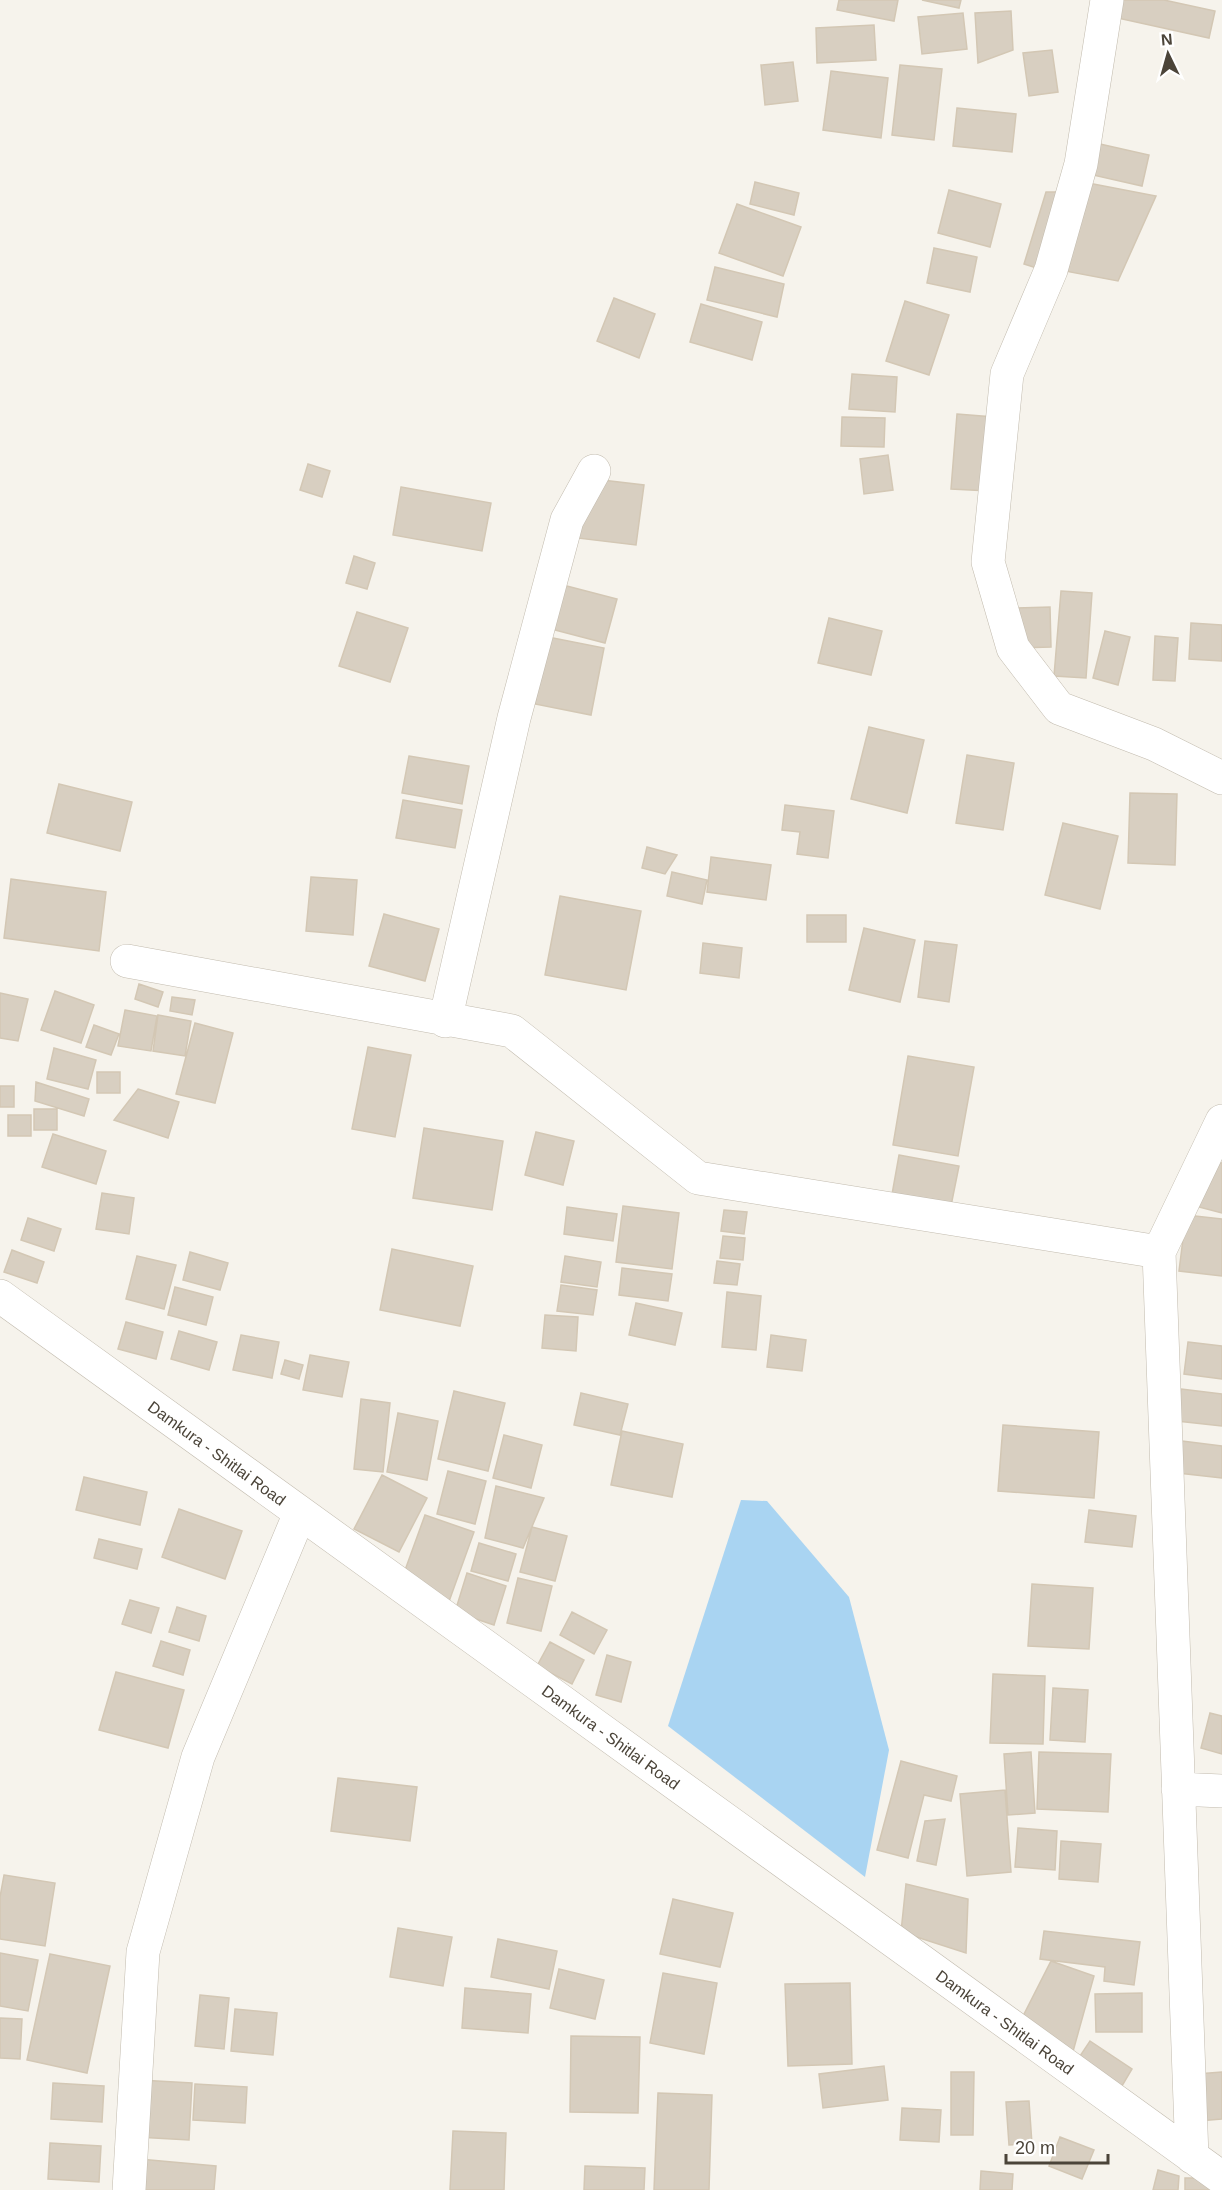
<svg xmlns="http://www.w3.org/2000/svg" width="1222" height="2190" viewBox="0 0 1222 2190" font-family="Helvetica,sans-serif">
<rect width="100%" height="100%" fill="#f6f3ec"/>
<path fill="#a9d4f2" d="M741 1500 767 1501 849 1597 889 1750 865 1877 668 1726Z"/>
<path fill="#d8cfc1" stroke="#d3c7b4" stroke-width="1.5" d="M839 0H898L894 21 837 10Z
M922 0H961L959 8Z
M1117 0H1164L1215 11 1209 38 1113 17Z
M1011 11 1013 50 978 63 975 13Z
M963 13 967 49 922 54 918 17Z
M874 25 876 60 817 63 816 28Z
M1052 50 1058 92 1029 96 1023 53Z
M793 62 798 101 765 105 761 65Z
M900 65 942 69 934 140 892 135Z
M831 71 888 78 881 138 823 130Z
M957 108 1016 114 1012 152 953 146Z
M1100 144 1149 155 1142 186 1093 175Z
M755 182 799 193 794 215 750 204Z
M1083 182 1156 196 1118 281 1065 271Z
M949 190 1001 204 990 247 938 233Z
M1046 192H1067L1043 270 1024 264Z
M737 204 801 227 783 276 719 253Z
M934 248 977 257 970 292 927 283Z
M715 267 784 284 777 317 707 300Z
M614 298 655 314 639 358 597 341Z
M905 301 949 315 929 375 886 361Z
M701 304 762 322 752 360 690 342Z
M852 374 897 377 895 412 849 409Z
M957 414 994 417 989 491 951 489Z
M842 417 885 418 884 447 841 446Z
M888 455 893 490 864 494 860 459Z
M308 464 330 471 322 497 300 490Z
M602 480 644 485 636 545 569 537Z
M401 487 491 503 482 551 393 535Z
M354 556 375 563 367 589 346 583Z
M563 585 617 599 605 643 551 629Z
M1061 591 1092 593 1086 678 1054 676Z
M1050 607 1051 647 1013 648 1012 608Z
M357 612 408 628 390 682 339 666Z
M829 618 882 631 871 675 818 663Z
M1191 623 1222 625V661L1189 659Z
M1105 631 1130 637 1118 685 1093 678Z
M1155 636 1178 638 1175 681 1153 680Z
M548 637 604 648 591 715 535 704Z
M869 727 924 740 907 813 851 799Z
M967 755 1014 763 1003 830 956 823Z
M409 756 469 766 462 804 402 793Z
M59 784 132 802 120 851 47 833Z
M1130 793 1177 794 1175 865 1128 863Z
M403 800 462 810 455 848 396 838Z
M785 805 834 811 828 858 797 854 800 832 782 830Z
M1063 823 1118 836 1100 909 1045 895Z
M647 847 677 855 665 874 642 868Z
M711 857 771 865 766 900 707 892Z
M672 872 707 880 702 904 667 896Z
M311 877 357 880 353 935 306 931Z
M11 879 106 892 99 951 4 938Z
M560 896 641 911 626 990 545 975Z
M384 914 439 929 425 981 369 966Z
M807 915H846V942H807Z
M864 928 915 940 900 1002 849 990Z
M925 941 957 945 949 1002 918 997Z
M703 943 742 948 739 978 700 973Z
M139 984 163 992 158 1007 135 999Z
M55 991 94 1005 81 1043 41 1030Z
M0 993 28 999 18 1041 0 1038Z
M172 997 195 1000 192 1015 170 1011Z
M125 1010 157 1016 151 1051 118 1046Z
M158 1015 191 1021 185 1056 153 1051Z
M195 1023 233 1033 215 1103 176 1094Z
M94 1025 119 1034 111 1055 86 1047Z
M368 1047 411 1055 395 1137 352 1129Z
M54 1048 96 1060 88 1089 47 1079Z
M908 1056 974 1067 958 1156 893 1145Z
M97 1072H120V1093H97Z
M36 1082 89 1099 84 1116 35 1101Z
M0 1086H14V1107H0Z
M138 1089 179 1102 168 1138 114 1120Z
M34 1109H57V1130H34Z
M8 1115H31V1136H8Z
M424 1128 503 1141 492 1210 413 1198Z
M536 1132 574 1141 563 1185 525 1175Z
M53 1134 106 1151 96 1184 42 1167Z
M899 1155 959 1166 950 1211 891 1200Z
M1212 1160 1222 1163V1213L1199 1207Z
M102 1193 134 1198 129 1234 96 1229Z
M623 1206 679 1213 672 1269 616 1262Z
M567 1207 617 1214 613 1241 564 1234Z
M724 1210 747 1212 744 1234 721 1231Z
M1186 1215 1222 1219V1276L1179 1271Z
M28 1218 61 1229 54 1251 21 1240Z
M723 1236 745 1238 743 1260 720 1258Z
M392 1249 473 1266 460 1326 380 1310Z
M12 1250 44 1262 37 1283 4 1272Z
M190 1252 228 1263 220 1290 183 1280Z
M137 1256 176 1265 164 1309 126 1299Z
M565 1256 601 1262 597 1287 561 1282Z
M717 1261 740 1264 737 1285 714 1283Z
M622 1268 672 1274 668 1301 619 1295Z
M561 1285 597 1290 593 1315 557 1311Z
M175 1287 213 1297 206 1325 168 1315Z
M727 1292 761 1296 756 1350 722 1347Z
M636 1303 682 1313 675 1345 629 1335Z
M545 1315 578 1317 576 1351 542 1348Z
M126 1322 163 1332 156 1359 118 1349Z
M179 1331 217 1342 209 1370 171 1359Z
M241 1335 279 1342 272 1378 233 1370Z
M771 1335 806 1340 802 1371 767 1367Z
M1188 1342 1222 1346V1379L1184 1374Z
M310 1355 349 1362 342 1397 303 1390Z
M285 1360 303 1365 299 1379 281 1374Z
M1181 1389 1222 1394V1426L1177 1421Z
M454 1391 505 1403 488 1471 438 1459Z
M581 1393 628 1404 620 1435 574 1425Z
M361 1399 390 1403 383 1472 354 1469Z
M398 1413 438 1421 427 1480 387 1472Z
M1003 1425 1099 1432 1094 1498 998 1491Z
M622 1431 683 1444 672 1497 611 1485Z
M504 1435 542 1445 531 1488 493 1478Z
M1182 1441 1222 1446V1478L1178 1473Z
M448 1471 486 1481 475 1524 437 1514Z
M382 1475 427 1498 399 1552 354 1529Z
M84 1477 147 1492 140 1525 76 1510Z
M496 1486 544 1498 523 1548 485 1538Z
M179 1509 242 1531 225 1579 162 1557Z
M1089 1510 1136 1516 1132 1547 1085 1542Z
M425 1515 474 1532 447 1607 404 1573Z
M532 1527 567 1536 555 1581 520 1572Z
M99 1539 142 1549 137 1569 94 1558Z
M479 1543 516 1554 508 1581 471 1571Z
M467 1573 506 1586 494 1625 455 1612Z
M518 1578 552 1586 541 1631 507 1623Z
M1032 1584 1093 1588 1089 1649 1028 1646Z
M130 1600 159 1608 151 1633 122 1624Z
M177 1607 206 1616 199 1641 169 1632Z
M572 1612 607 1630 594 1654 560 1635Z
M161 1641 190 1650 183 1675 153 1666Z
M550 1642 584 1660 572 1684 537 1666Z
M607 1655 631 1662 621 1702 596 1695Z
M116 1672 184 1690 168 1748 99 1730Z
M993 1674 1045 1676 1043 1744 990 1743Z
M1053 1688 1088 1690 1085 1742 1050 1740Z
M1210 1713 1222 1716V1754L1201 1748Z
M1031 1752 1035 1813 1008 1815 1004 1754Z
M1039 1752 1111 1754 1108 1812 1037 1809Z
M901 1761 957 1776 951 1801 924 1795 908 1858 877 1850Z
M338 1778 417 1787 410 1841 331 1831Z
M1005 1790 1011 1872 967 1876 960 1794Z
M945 1819 936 1865 917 1861 925 1821Z
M1018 1828 1057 1831 1055 1870 1015 1867Z
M1061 1841 1101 1844 1098 1882 1059 1879Z
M4 1875 55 1883 45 1946 0 1939V1897Z
M906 1884 968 1899 966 1953 901 1932Z
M673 1899 733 1913 720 1967 660 1954Z
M398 1928 452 1937 443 1986 390 1977Z
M1044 1931 1140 1942 1134 1985 1104 1981 1105 1967 1040 1959Z
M498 1939 557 1951 549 1989 491 1977Z
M0 1953 38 1960 28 2011 0 2006Z
M50 1954 110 1966 87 2073 27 2060Z
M1051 1961 1094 1976 1072 2055 1020 2022Z
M559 1969 604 1980 595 2019 550 2008Z
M663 1973 717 1983 704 2054 650 2043Z
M850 1983 852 2064 788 2066 785 1984Z
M465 1988 531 1994 528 2033 462 2028Z
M1142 1993V2032H1096L1095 1994Z
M200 1995 229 1998 224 2049 195 2046Z
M235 2009 277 2013 273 2055 231 2051Z
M0 2018 22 2019 20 2059 0 2058Z
M571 2036 640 2037 638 2113 570 2112Z
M1090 2041 1132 2069 1119 2091 1076 2062Z
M884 2066 888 2100 823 2108 819 2074Z
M951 2072H974L973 2135H951Z
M1222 2072V2119L1199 2121 1197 2074Z
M122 2079 192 2083 189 2140 119 2136Z
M53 2083 104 2086 102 2122 51 2119Z
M195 2084 247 2087 245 2123 193 2120Z
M658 2093 712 2095 709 2190H654Z
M1029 2101 1032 2144 1009 2145 1006 2102Z
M902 2108 941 2110 939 2142 900 2140Z
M453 2131 506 2133 504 2190H450Z
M1060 2137 1094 2150 1082 2179 1049 2166Z
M50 2143 101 2146 99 2182 48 2179Z
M117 2157 216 2166 214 2190H114Z
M585 2166 645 2168 644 2190H584Z
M1158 2170 1179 2176 1178 2190H1153Z
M981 2171 1013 2174 1012 2190H980Z
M1185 2178H1214L1213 2190H1185Z"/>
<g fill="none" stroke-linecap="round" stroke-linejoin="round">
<defs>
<path id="minor" d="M1107 0 1081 164 1051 270 1007 374 988 562 1013 648 1059 708 1154 744 1222 778
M127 961 512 1031 698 1178 1159 1252 1192 2157
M445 1021 514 718 567 520 594 471
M1159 1252 1222 1121
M0 1296 1222 2178
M1178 1789 1222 1791
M129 2190 143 1952 198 1757 300 1513"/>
</defs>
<use href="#minor" stroke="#c2bbae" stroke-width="34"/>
<use href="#minor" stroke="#fff" stroke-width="33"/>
</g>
<g text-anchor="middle" stroke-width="4.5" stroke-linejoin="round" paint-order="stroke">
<g font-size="16" fill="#4b4439" stroke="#fff">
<text transform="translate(217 1453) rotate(36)" y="6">Damkura - Shitlai Road</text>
<text transform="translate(611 1737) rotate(36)" y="6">Damkura - Shitlai Road</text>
<text transform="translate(1005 2022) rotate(36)" y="6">Damkura - Shitlai Road</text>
</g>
</g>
<g transform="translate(1168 54) rotate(355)" stroke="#ffffff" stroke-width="4.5" paint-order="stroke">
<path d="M0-4.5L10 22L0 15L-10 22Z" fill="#4b4439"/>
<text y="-9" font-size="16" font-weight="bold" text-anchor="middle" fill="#4b4439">N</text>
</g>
<path d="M1006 2154v9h102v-9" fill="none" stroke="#4b4439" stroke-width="3"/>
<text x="1015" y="2154" font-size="18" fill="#4b4439" stroke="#ffffff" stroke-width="4.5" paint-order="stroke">20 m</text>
</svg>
